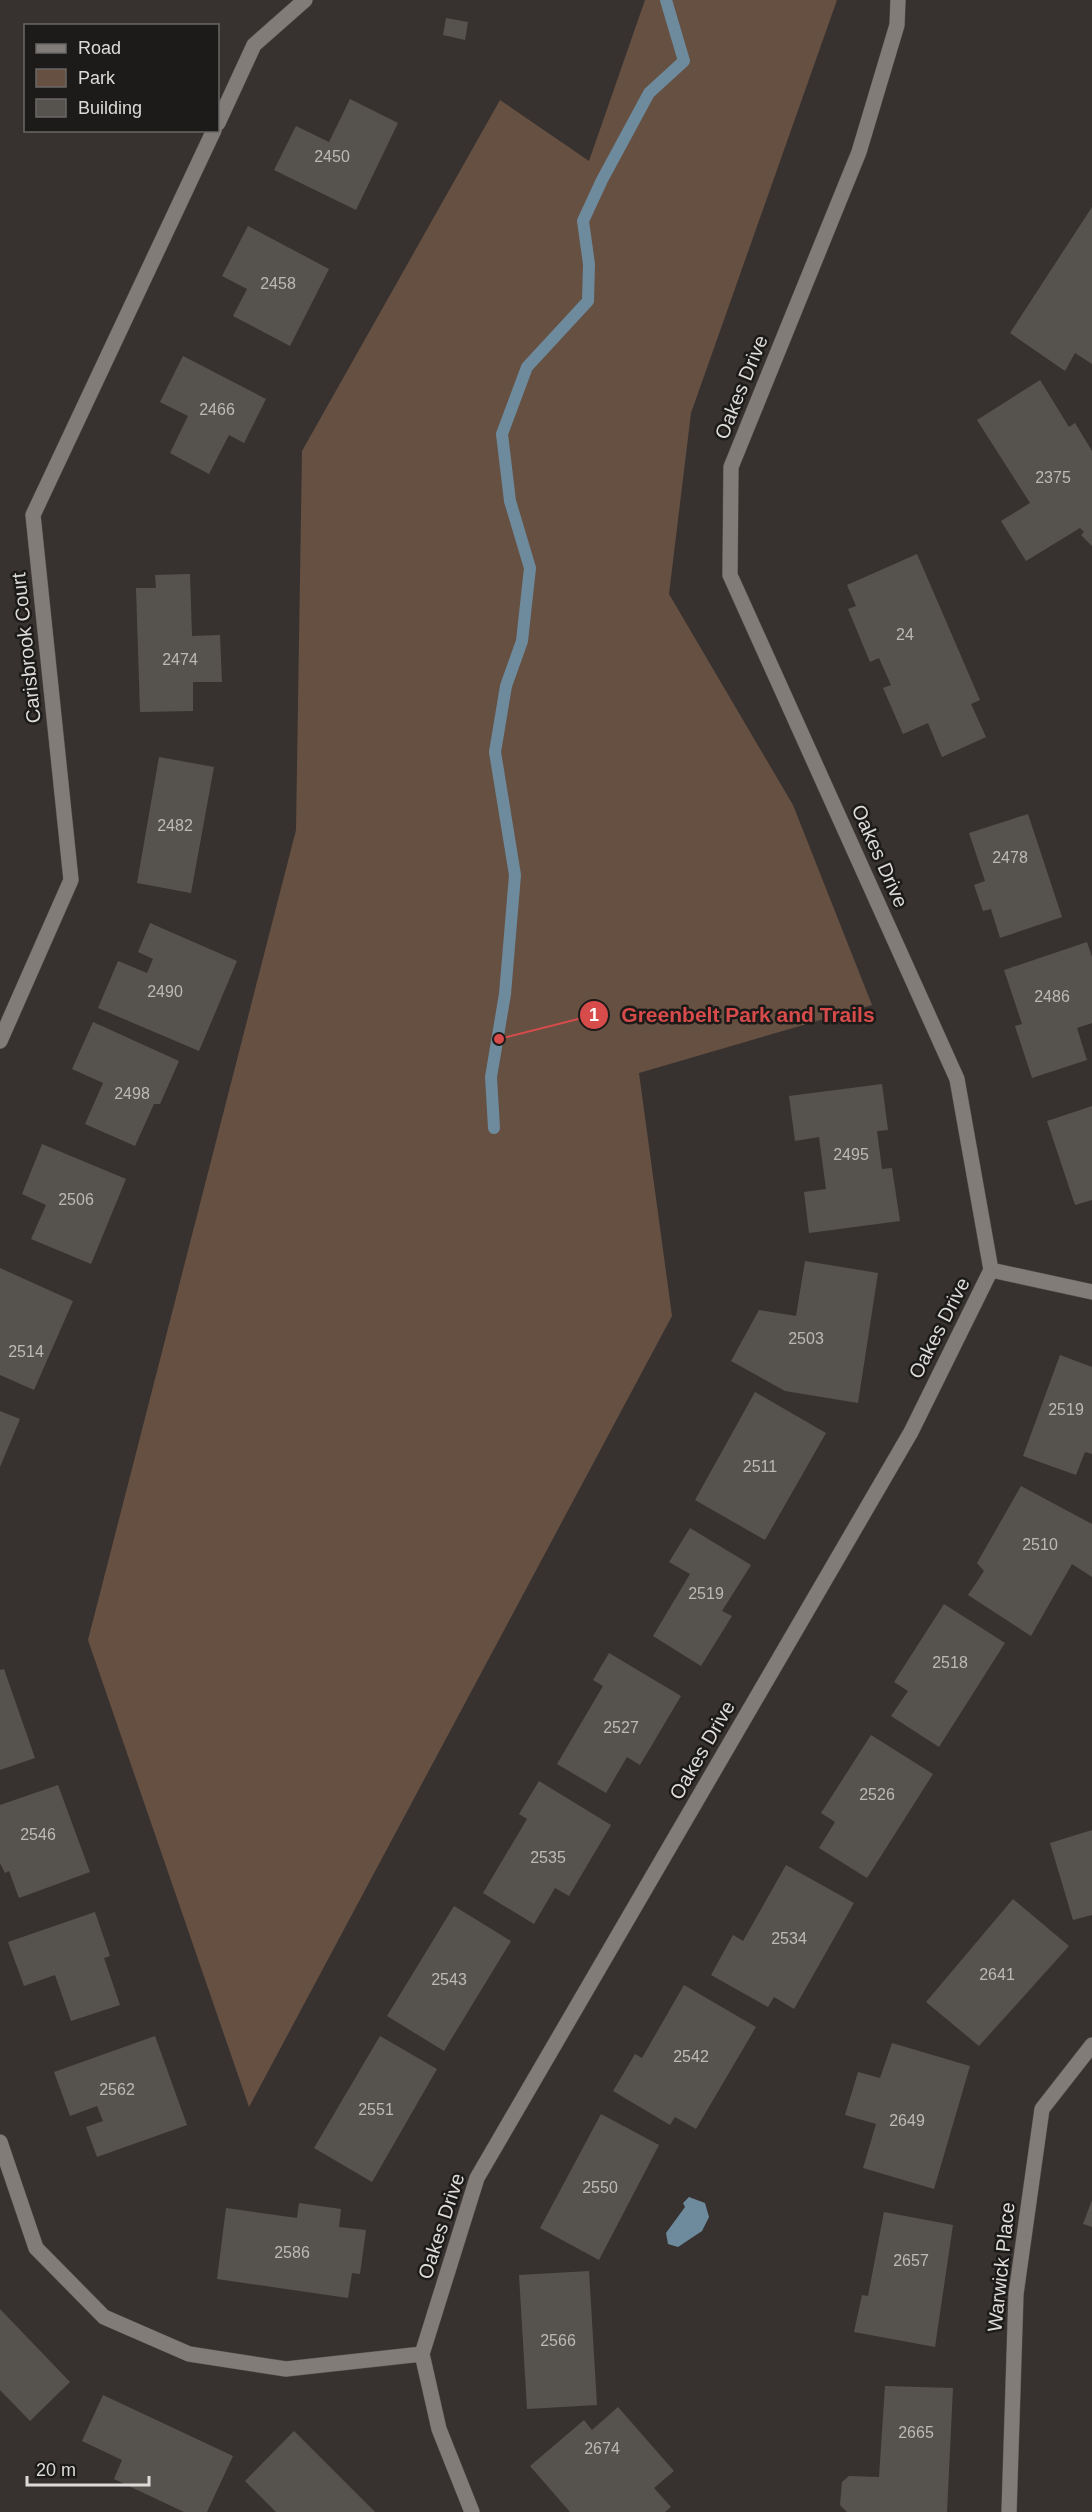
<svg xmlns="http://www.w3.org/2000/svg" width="1092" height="2512" viewBox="0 0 1092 2512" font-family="Arial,sans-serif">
<rect width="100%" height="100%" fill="#373230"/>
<path fill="#665042" d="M645 0H837L691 413 669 594 793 805 872 1005 639 1073 672 1316 249 2107 88 1640 296 830 302 451 500 100 589 161Z"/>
<path fill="#6e8b9d" d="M689 2197 705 2203 709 2217 702 2231 678 2247 668 2244 666 2233 685 2207 683 2203Z"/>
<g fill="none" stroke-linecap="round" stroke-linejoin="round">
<path stroke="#6e8b9d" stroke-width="12" d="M494 1128 491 1077 505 994 515 875 495 752 506 686 522 641 530 568 510 501 502 434 527 367 588 301 589 264 583 221 602 180 649 93 684 61 666 0"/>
</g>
<path fill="#56534f" d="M446 18 468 22 465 40 443 35Z
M350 99 398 123 356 210 274 170 296 126 329 142Z
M1092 207V364L1075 353 1065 371 1010 333Z
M248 226 329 269 290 346 233 316 247 289 222 276Z
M183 356 266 399 244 443 229 435 209 474 170 453 188 416 160 402Z
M1040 380 1069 427 1075 423 1092 451V546L1081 535 1084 532 1080 528 1026 561 1001 521 1030 503 977 420Z
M917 554 980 700 971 704 986 737 942 757 928 723 903 734 883 688 891 685 879 658 870 662 848 609 856 606 847 585Z
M190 574 192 636 220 635 222 682H193V711L140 712 136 588H156L155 575Z
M159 757 214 767 191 893 137 883Z
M1028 814 1062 917 1000 938 991 909 983 911 974 885 985 881 969 833Z
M150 923 237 961 199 1051 98 1008 118 961 147 973 153 959 138 952Z
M1087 942 1092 957V1023L1077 1028 1087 1060 1032 1078 1015 1026 1022 1024 1004 970Z
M93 1022 179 1061 160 1104H154L135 1146 85 1124 103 1083 72 1069Z
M882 1084 888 1130 877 1131 882 1169 892 1168 900 1221 809 1233 804 1192 826 1189 819 1137 795 1141 789 1096Z
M1092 1106V1200L1075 1205 1047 1121Z
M42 1144 126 1179 91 1264 31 1239 46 1205 22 1194Z
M805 1261 878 1273 858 1403 785 1391 731 1361 759 1310 796 1316Z
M0 1268 73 1301 34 1390 0 1375Z
M1060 1355 1092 1367V1454L1085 1452 1076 1475 1023 1456Z
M755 1392 826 1433 765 1540 695 1500Z
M0 1411 20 1419 0 1467Z
M1021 1486 1092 1524V1577L1072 1564 1031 1636 968 1595 984 1571 977 1563Z
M690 1528 751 1565 722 1611 732 1616 701 1666 653 1636 690 1574 669 1562Z
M944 1604 1005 1643 939 1747 891 1716 908 1691 894 1682Z
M609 1653 681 1696 640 1765 627 1757 606 1793 557 1764 603 1686 593 1680Z
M4 1669 35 1758 0 1770V1670Z
M871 1735 933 1774 867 1878 819 1848 835 1822 821 1813Z
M539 1781 611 1825 569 1896 555 1888 534 1924 483 1893 527 1819 519 1814Z
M58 1785 90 1872 19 1898 9 1871 5 1873 0 1863V1805Z
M1092 1830V1915L1073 1920 1050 1843Z
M786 1865 854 1903 794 2009 774 1997 768 2007 711 1975 733 1935 743 1941Z
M1013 1899 1069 1946 979 2046 926 2002Z
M454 1906 511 1941 444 2051 387 2016Z
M95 1912 110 1956 104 1958 120 2005 71 2021 55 1975 24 1986 8 1942Z
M684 1985 756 2027 696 2129 675 2117 670 2125 613 2091 635 2054 642 2058Z
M155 2036 187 2125 97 2157 86 2127 103 2121 97 2106 70 2116 54 2072Z
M380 2036 437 2069 372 2182 314 2148Z
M892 2043 970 2066 934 2189 863 2168 876 2124 845 2115 858 2072 880 2078Z
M601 2114 659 2145 599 2260 540 2228Z
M1092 2200V2227L1083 2224Z
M299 2203 341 2209 339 2227 366 2230 360 2274 352 2273 348 2298 217 2279 226 2208 297 2218Z
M884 2212 953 2225 935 2347 854 2332 862 2295 868 2296Z
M589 2271 597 2405 527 2409 519 2275Z
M0 2309 70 2382 30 2421 0 2390Z
M885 2386 953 2388 947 2512H847L840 2505 842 2482 849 2476 879 2477Z
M103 2395 233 2456 207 2512H184L114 2479 122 2460 82 2441Z
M618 2407 674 2471 654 2488 671 2507 665 2512H570L530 2466 584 2420 592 2430Z
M294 2431 375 2512H276L245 2481Z"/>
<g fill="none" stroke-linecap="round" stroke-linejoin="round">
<defs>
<path id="minor" d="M218 123 254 45 305 0
M0 1041 71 880 33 515 214 130
M991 1270 1092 1292
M0 2142 36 2248 104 2317 189 2354 286 2369 422 2354
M472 2512 439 2429 422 2354 477 2178 911 1432 991 1270 957 1079 730 575 731 467 859 152 897 25 898 0
M1009 2512 1016 2294 1042 2109 1092 2045"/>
</defs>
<use href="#minor" stroke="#53504e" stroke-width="16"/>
<use href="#minor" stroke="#827c79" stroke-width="15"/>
</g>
<g text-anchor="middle" stroke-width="5" stroke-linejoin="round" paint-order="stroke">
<g font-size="16" fill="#bbb9b6">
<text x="332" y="162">2450</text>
<text x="278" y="289">2458</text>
<text x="217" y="415">2466</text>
<text x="1053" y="483">2375</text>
<text x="905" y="640">24</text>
<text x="180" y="665">2474</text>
<text x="175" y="831">2482</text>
<text x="1010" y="863">2478</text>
<text x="165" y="997">2490</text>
<text x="1052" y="1002">2486</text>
<text x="132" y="1099">2498</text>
<text x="851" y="1160">2495</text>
<text x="76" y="1205">2506</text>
<text x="806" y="1344">2503</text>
<text x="26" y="1357">2514</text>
<text x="1066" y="1415">2519</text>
<text x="760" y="1472">2511</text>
<text x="1040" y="1550">2510</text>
<text x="706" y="1599">2519</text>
<text x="950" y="1668">2518</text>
<text x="621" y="1733">2527</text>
<text x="877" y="1800">2526</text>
<text x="38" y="1840">2546</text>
<text x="548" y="1863">2535</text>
<text x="789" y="1944">2534</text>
<text x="997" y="1980">2641</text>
<text x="449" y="1985">2543</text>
<text x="691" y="2062">2542</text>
<text x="117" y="2095">2562</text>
<text x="376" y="2115">2551</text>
<text x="907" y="2126">2649</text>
<text x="600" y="2193">2550</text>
<text x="292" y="2258">2586</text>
<text x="911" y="2266">2657</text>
<text x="558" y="2346">2566</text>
<text x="916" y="2438">2665</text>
<text x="602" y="2454">2674</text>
</g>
<g font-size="20" fill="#dddbd9" stroke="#1d1b19">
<text transform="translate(741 387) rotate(-68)" y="7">Oakes Drive</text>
<text transform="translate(26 648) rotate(-96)" y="7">Carisbrook Court</text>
<text transform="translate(880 856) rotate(66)" y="7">Oakes Drive</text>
<text transform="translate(939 1328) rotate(-63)" y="7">Oakes Drive</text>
<text transform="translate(702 1750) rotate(-60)" y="7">Oakes Drive</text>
<text transform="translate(441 2226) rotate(-72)" y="7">Oakes Drive</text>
<text transform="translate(1001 2267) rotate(-84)" y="7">Warwick Place</text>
</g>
</g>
<path fill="none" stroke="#d74c4b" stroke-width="2" d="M499 1039L594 1015"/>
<g fill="#d74c4b" stroke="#1d1b19" stroke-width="2">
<circle cx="499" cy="1039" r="6"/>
<circle cx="594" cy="1015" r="15"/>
</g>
<g font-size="18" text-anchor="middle" font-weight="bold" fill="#fff">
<text x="594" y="1021">1</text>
</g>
<g font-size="21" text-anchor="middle" font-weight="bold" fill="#d74c4b" stroke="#1d1b19" stroke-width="5" stroke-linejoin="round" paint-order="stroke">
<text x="748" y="1022">Greenbelt Park and Trails</text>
</g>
<rect x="24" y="24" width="195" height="108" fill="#1d1b19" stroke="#6a6866" stroke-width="1.5"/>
<rect x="36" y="44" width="30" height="9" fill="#827c79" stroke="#6a6866" stroke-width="1.5"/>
<text x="78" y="54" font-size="18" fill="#dddbd9">Road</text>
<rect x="36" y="69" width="30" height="18" fill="#665042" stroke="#6a6866" stroke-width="1.5"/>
<text x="78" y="84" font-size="18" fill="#dddbd9">Park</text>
<rect x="36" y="99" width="30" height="18" fill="#56534f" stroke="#6a6866" stroke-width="1.5"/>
<text x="78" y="114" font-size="18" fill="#dddbd9">Building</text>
<path d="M27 2476v9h122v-9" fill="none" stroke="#dddbd9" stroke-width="3"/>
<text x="36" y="2476" font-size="18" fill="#dddbd9" stroke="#1d1b19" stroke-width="4.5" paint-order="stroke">20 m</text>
</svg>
